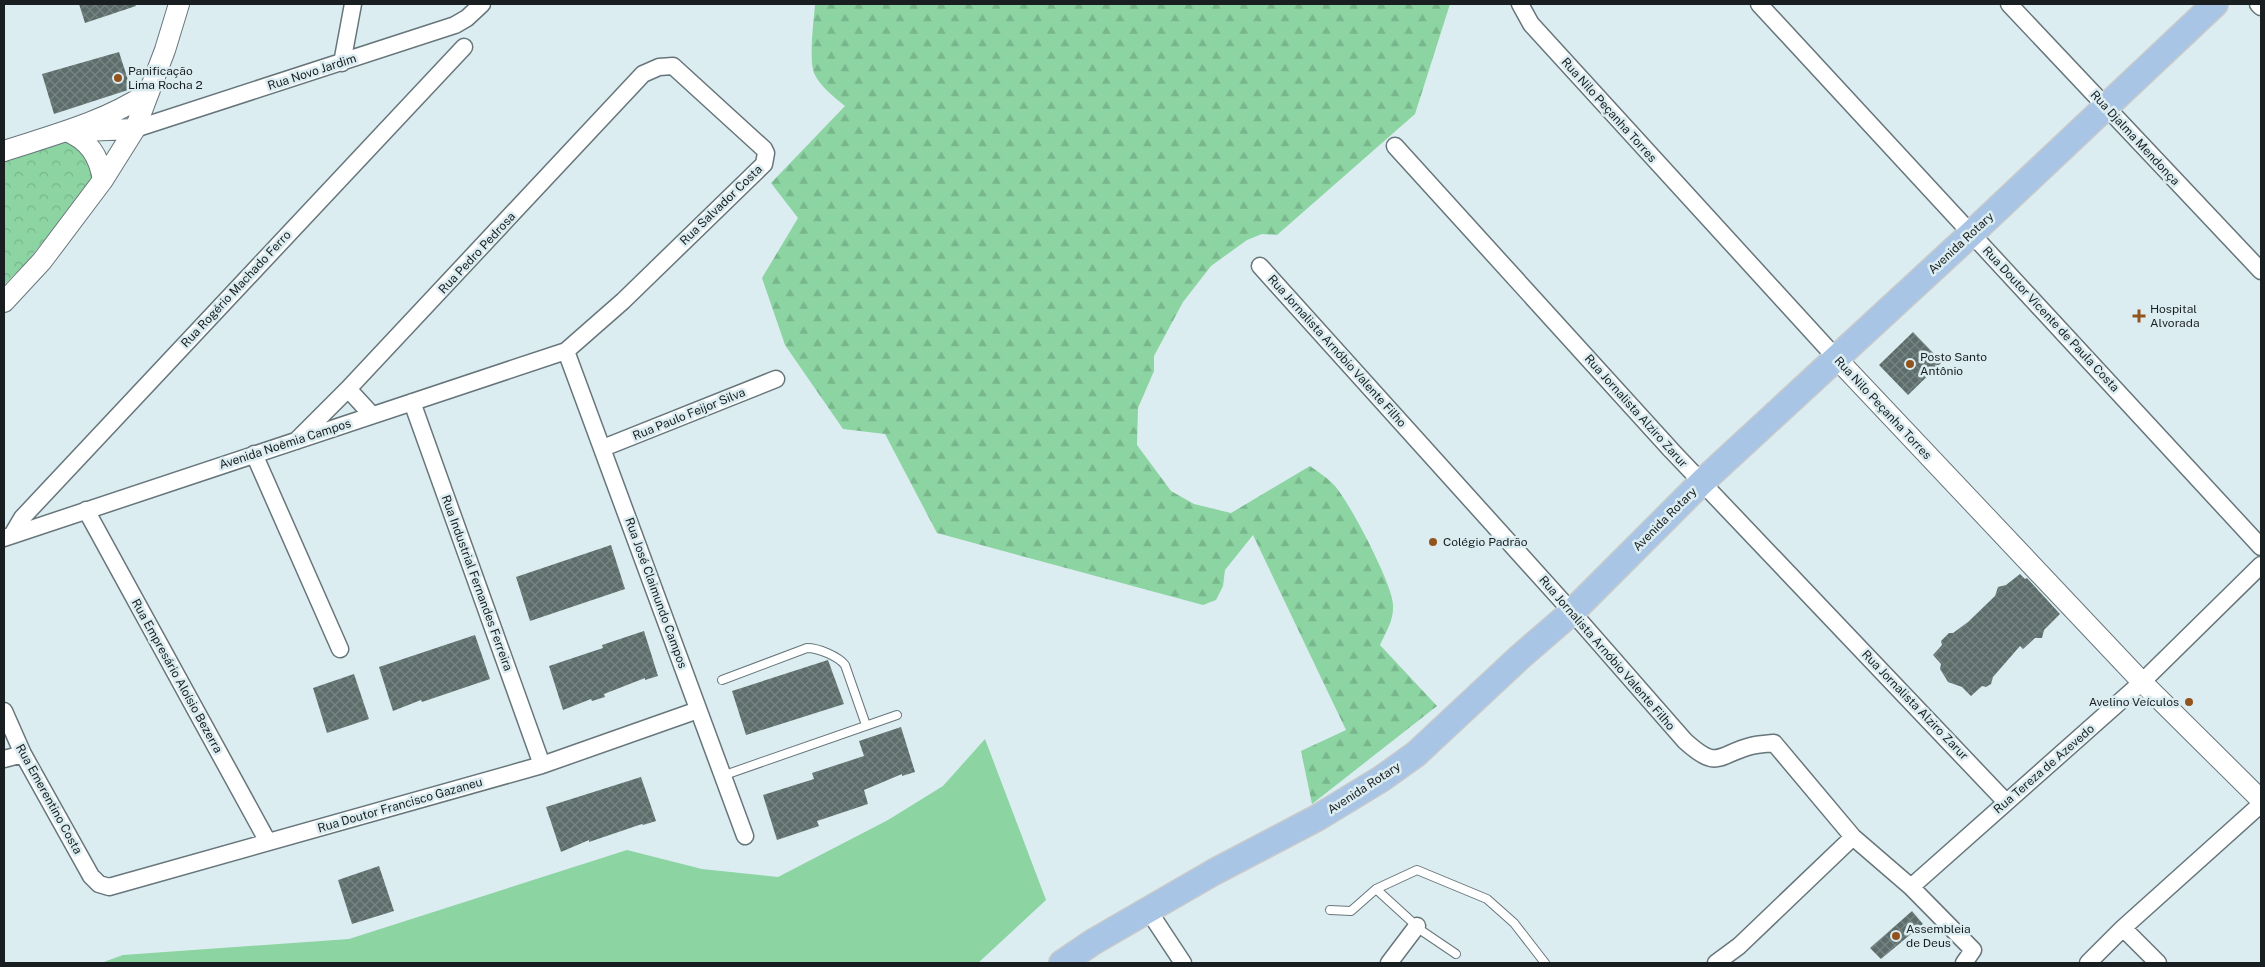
<svg xmlns="http://www.w3.org/2000/svg" width="2265" height="967" viewBox="0 0 2265 967" font-family="'Public Sans',sans-serif">
<defs>
<pattern id="forest-firs" width="22" height="20" patternUnits="userSpaceOnUse" patternTransform="scale(1.25)"><rect width="22" height="20" fill="#8cd4a2"/><path d="M5 1l3.5 6h-7zM16 11l3.5 6h-7z" fill="#78b68b"/></pattern>
<pattern id="park-crowns" width="20" height="18" patternUnits="userSpaceOnUse" patternTransform="scale(1.25)"><rect width="20" height="18" fill="#8cd4a2"/><path d="M2 6a3 3 0 1 1 6 0M12 15a3 3 0 1 1 6 0" fill="none" stroke="#78b68b"/></pattern>
<pattern id="building-cross-hatch" width="8" height="8" patternUnits="userSpaceOnUse" patternTransform="scale(1.25)"><rect width="8" height="8" fill="#5d6d6b"/><path d="M0 0l8 8M0 8l8-8" fill="none" stroke="#798583"/></pattern>
</defs>
<rect width="100%" height="100%" fill="#dcedf2"/>
<path fill="#8cd4a2" d="M985 739 1046 900 978 963H101L123 955 349 939 627 850 702 869 778 877 888 820 943 786Z"/>
<path fill="url(#forest-firs)" d="M815 4H1450L1415 114 1277 235 1262 234 1247 240 1211 266 1183 302 1154 356V371L1138 408 1137 445 1171 491 1194 504 1231 513 1310 466C1318 472 1328 478 1334 485 1349 501 1393 585 1393 605 1394 620 1386 632 1380 645L1437 706 1312 804 1301 751 1346 730 1253 535 1225 570 1223 586 1216 600 1203 605 937 533 885 434 843 429 785 345 762 278 798 218 771 183 845 106C835 98 821 87 815 75 808 62 814 20 815 4Z"/>
<path fill="url(#park-crowns)" d="M50 140 74 141 91 153 95 178 25 264 4 285V156Z"/>
<path fill="url(#building-cross-hatch)" d="M79 4H135L136 6 85 23Z
M119 52 131 89 54 114 42 74Z
M1913 332 1942 362 1908 395 1879 365Z
M611 545 625 589 530 621 516 577Z
M2020 574 2025 579 2027 578 2060 614 2044 630 2042 638H2035L2023 649 2020 646 1993 677 1991 684 1986 687 1982 686 1971 696 1962 687 1948 682 1940 669 1941 664 1933 655 1942 645 1941 641 1949 633H1953L1968 622 1995 596 1998 587 2006 585Z
M644 631 658 676 645 680V678L604 694 605 697 592 701 591 699 563 710 549 666 603 648 602 645Z
M475 635 490 679 422 702 421 700 393 711 379 667Z
M828 660 844 704 746 735 732 691Z
M354 674 369 719 327 733 313 688Z
M901 727 915 772 902 776V774L864 790 868 804 817 821 819 826 777 840 763 795 814 779 812 773 864 756 859 741Z
M641 777 656 821 643 825 642 824 589 842V840L561 852 546 807Z
M379 866 394 911 352 924 338 880Z
M1912 911 1923 924 1881 959 1870 948Z"/>
<g fill="none" stroke-linecap="round" stroke-linejoin="round">
<defs>
<path id="service" d="M722 680 807 648C818 648 838 656 845 665L866 725
M722 776 897 715
M1376 889 1422 931 1456 954
M1330 910 1351 911 1376 889 1417 870 1487 899 1514 923 1545 963"/>
<path id="minor" d="M1520 4 1531 24 1837 359
M1759 4 2261 547
M2009 4 2261 271
M2258 4 2261 7
M342 63 353 4
M135 129 455 25 467 18 482 4
M1395 146 1672 451 2006 802
M1260 266 1572 612 1685 741C1718 771 1717 755 1751 746 1759 744 1767 744 1774 743L1853 837 1911 887 1973 950 1964 963
M566 351 745 836
M348 389 372 415
M412 402 542 765
M603 448 776 379
M254 454 340 649
M86 510 268 842
M12 535 22 518 464 47
M4 538 566 351 623 301 764 164 766 153 764 149 673 66 659 67 643 74 348 389 296 441
M4 711 23 754 91 876 99 884 109 887 542 765 698 710
M4 759 23 754
M1911 887 2142 682 2261 565
M1148 910 1183 963
M2123 928 2158 963
M1389 963 1417 926
M1716 963 1739 946 1853 837
M2088 963 2123 928 2261 804"/>
<path id="tertiary" d="M66 131C89 140 99 156 103 180
M82 131 135 129
M4 151C53 135 104 122 148 93
M4 302 42 261 103 180 135 129 165 50 179 4
M1837 359 2142 682 2261 800"/>
<path id="primary" d="M1062 963 1093 942 1214 872 1317 818 1381 779 1416 754 1520 657 1572 612 1702 482 1972 233 2215 4"/>
</defs>
<use href="#service" stroke="#67767b" stroke-width="10"/>
<use href="#minor" stroke="#67767b" stroke-width="19"/>
<use href="#tertiary" stroke="#67767b" stroke-width="22"/>
<use href="#primary" stroke="#c8c9ca" stroke-width="28"/>
<use href="#service" stroke="#fff" stroke-width="8"/>
<use href="#minor" stroke="#fff" stroke-width="16"/>
<use href="#tertiary" stroke="#fff" stroke-width="20"/>
<use href="#primary" stroke="#a8c5e5" stroke-width="25"/>
</g>
<g fill="#93531c" stroke="#dcedf2" stroke-width="2">
<circle cx="118" cy="78" r="5"/>
<path d="M2136.5 308.5h5v5h5v5h-5v5h-5v-5h-5v-5h5z"/>
<circle cx="1910" cy="364" r="5"/>
<circle cx="1433" cy="542" r="5"/>
<circle cx="2189" cy="702" r="5"/>
<circle cx="1896" cy="936" r="5"/>
</g>
<g text-anchor="middle" stroke-width="5" stroke-linejoin="round" paint-order="stroke">
<g font-size="12" fill="#191f21" stroke="#dcedf2" text-anchor="start">
<text x="128" y="75">Panificação<tspan x="128" dy="14">Lima Rocha 2</tspan></text>
<text x="2150" y="313">Hospital<tspan x="2150" dy="14">Alvorada</tspan></text>
<text x="1920" y="361">Posto Santo<tspan x="1920" dy="14">Antônio</tspan></text>
<text x="1443" y="546">Colégio Padrão</text>
<text x="2179" y="706" text-anchor="end">Avelino Veículos</text>
<text x="1906" y="933">Assembleia<tspan x="1906" dy="14">de Deus</tspan></text>
</g>
<g font-size="12" fill="#191f21" stroke="#dcedf2">
<text transform="translate(312 72) rotate(-18)" y="4">Rua Novo Jardim</text>
<text transform="translate(1609 110) rotate(48)" y="4">Rua Nilo Peçanha Torres</text>
<text transform="translate(2135 138) rotate(47)" y="4">Rua Djalma Mendonça</text>
<text transform="translate(721 205) rotate(-44)" y="4">Rua Salvador Costa</text>
<text transform="translate(1961 243) rotate(-43)" y="4">Avenida Rotary</text>
<text transform="translate(477 253) rotate(-47)" y="4">Rua Pedro Pedrosa</text>
<text transform="translate(236 289) rotate(-47)" y="4">Rua Rogério Machado Ferro</text>
<text transform="translate(2051 319) rotate(47)" y="4">Rua Doutor Vicente de Paula Costa</text>
<text transform="translate(1337 351) rotate(48)" y="4">Rua Jornalista Arnóbio Valente Filho</text>
<text transform="translate(1883 408) rotate(47)" y="4">Rua Nilo Peçanha Torres</text>
<text transform="translate(1636 411) rotate(48)" y="4">Rua Jornalista Alziro Zarur</text>
<text transform="translate(689 414) rotate(-22)" y="4">Rua Paulo Feijor Silva</text>
<text transform="translate(285 444) rotate(-18)" y="4">Avenida Noêmia Campos</text>
<text transform="translate(1665 519) rotate(-45)" y="4">Avenida Rotary</text>
<text transform="translate(477 583) rotate(70)" y="4">Rua Industrial Fernandes Ferreira</text>
<text transform="translate(656 593) rotate(70)" y="4">Rua José Claimundo Campos</text>
<text transform="translate(1607 653) rotate(49)" y="4">Rua Jornalista Arnóbio Valente Filho</text>
<text transform="translate(177 676) rotate(61)" y="4">Rua Empresário Aloísio Bezerra</text>
<text transform="translate(1915 705) rotate(46)" y="4">Rua Jornalista Alziro Zarur</text>
<text transform="translate(2044 769) rotate(-41)" y="4">Rua Tereza de Azevedo</text>
<text transform="translate(1364 788) rotate(-33)" y="4">Avenida Rotary</text>
<text transform="translate(49 799) rotate(61)" y="4">Rua Emerentino Costa</text>
<text transform="translate(400 805) rotate(-16)" y="4">Rua Doutor Francisco Gazaneu</text>
</g>
</g>
<rect width="2265" height="967" fill="none" stroke="#191f21" stroke-width="10"/>
</svg>
